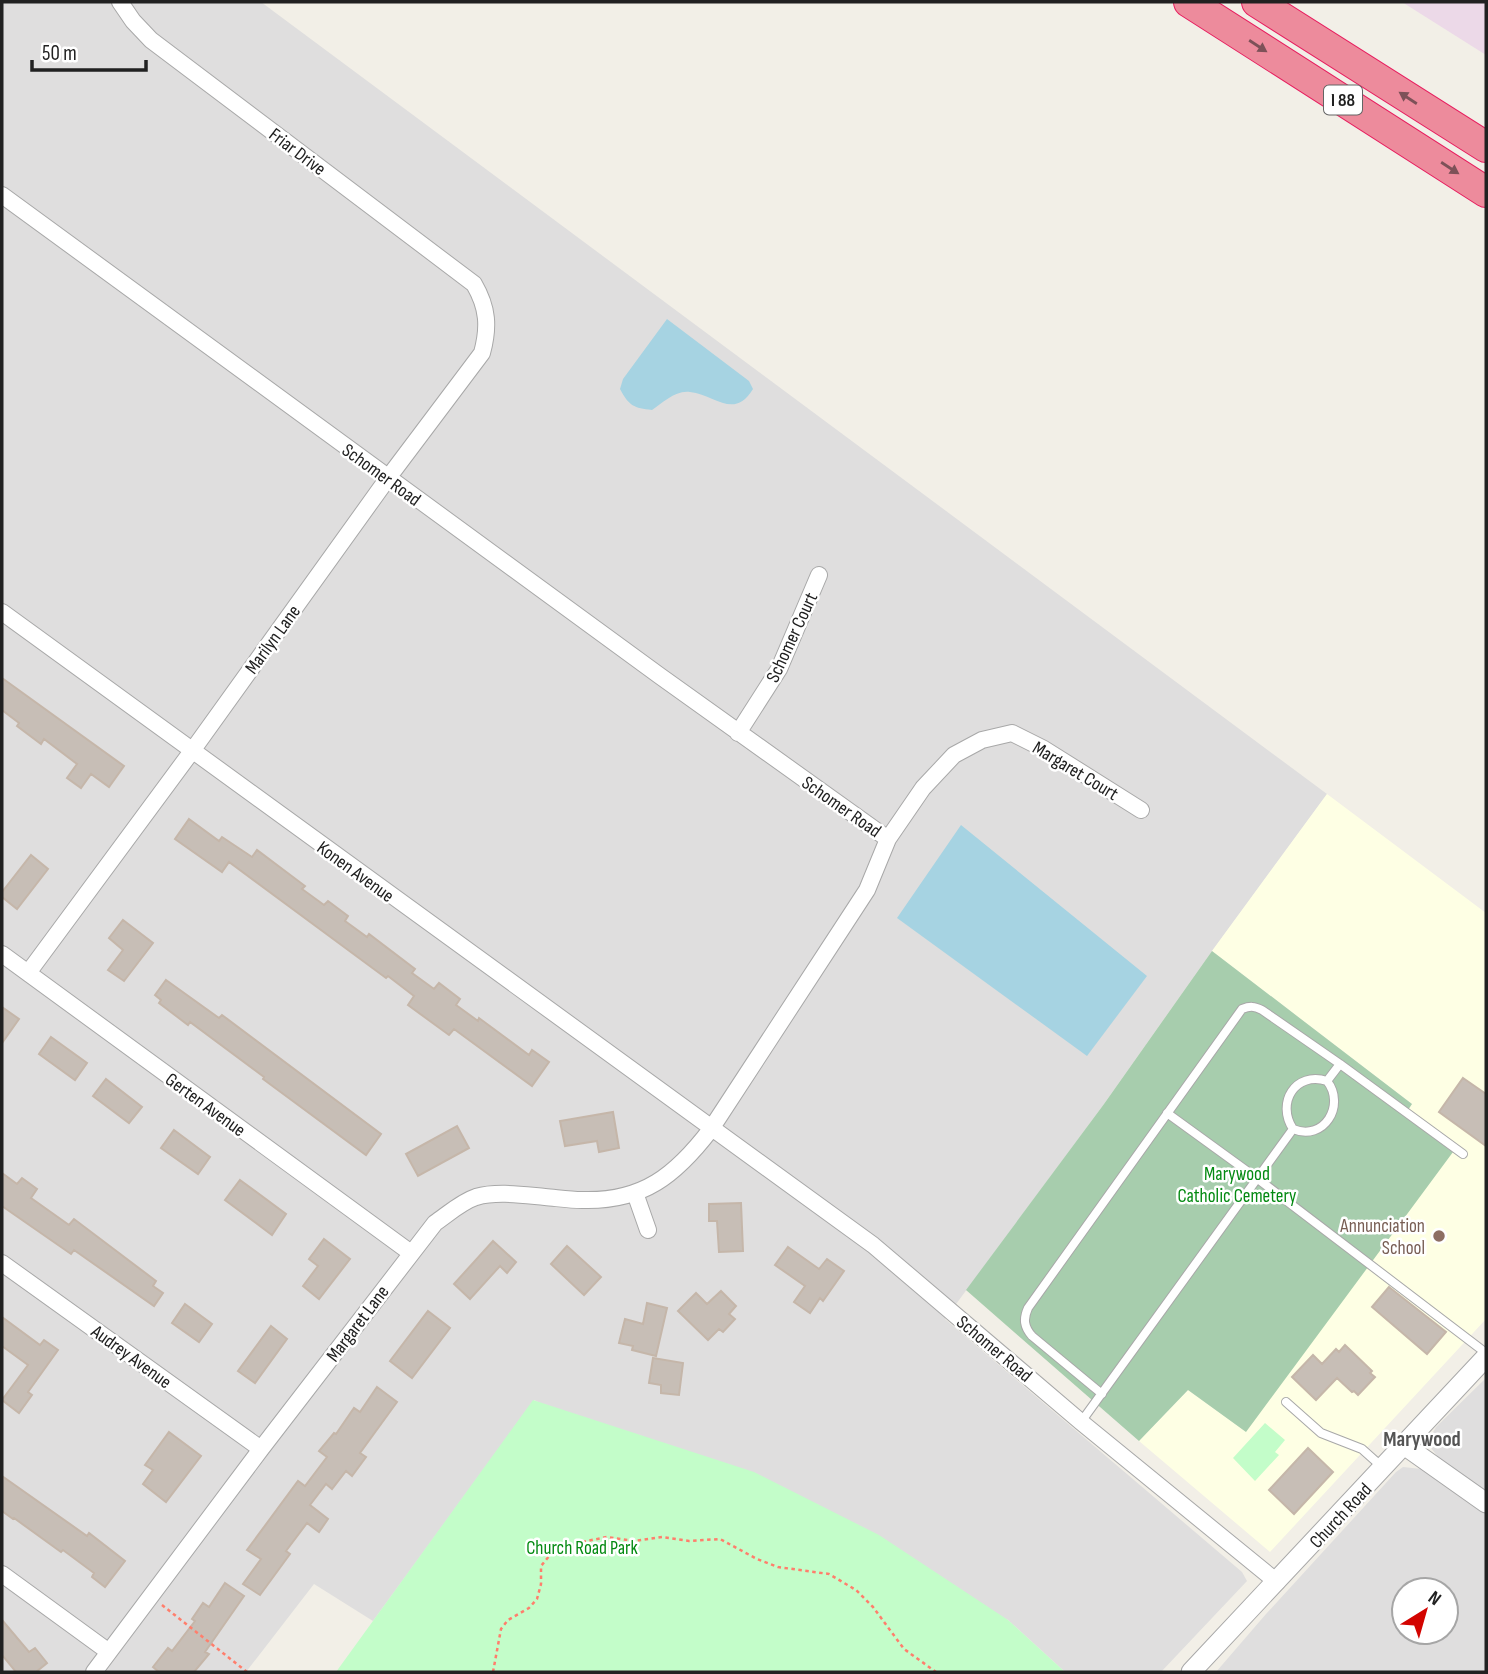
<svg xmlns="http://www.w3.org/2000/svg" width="1488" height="1674" viewBox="0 0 1488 1674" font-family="'Sofia Sans Condensed',sans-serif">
<rect width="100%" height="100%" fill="#f2efe7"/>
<path fill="#dfdede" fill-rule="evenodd" d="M2 2H261L1327 794 1212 951 1104 1104 945 1319 1242 1572 1247 1581 1161 1672H1065L1008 1620 534 1400 373 1621 314 1584 246 1672H2Z
M1486 1378V1492L1439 1458 1431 1448 1430 1438 1436 1427Z
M1403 1467 1422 1469 1486 1514V1672H1216L1266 1614 1396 1472ZM1404 1590H1446V1632H1404Z"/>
<path fill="#ecd9e8" d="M1402 2H1486V55Z"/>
<path fill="#feffe4" d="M1327 794 1486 913V1319L1270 1552 1139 1441 1188 1390 1245 1431 1404 1115 1412 1104 1212 951Z"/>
<path fill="#a7cdad" d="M1212 951 1412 1104 1404 1116 1453 1152 1246 1432 1188 1390 1139 1441 966 1290 1104 1104Z"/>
<path fill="#c3fdc9" d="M533 1400 754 1472 879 1535 1008 1620 1065 1672H336Z
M1265 1423 1285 1440 1275 1452 1279 1455 1255 1481 1233 1458Z"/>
<path fill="#a6d3e2" d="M667 319 749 381 753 389C734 420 716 395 690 392 675 390 663 403 652 410 634 408 629 406 620 389L623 379Z
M961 825 1147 976 1087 1056 897 918Z"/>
<path fill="#c7beb6" stroke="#c5b6a9" stroke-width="2" d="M2 678 124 766 109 787 91 774 81 788 67 778 77 764 44 739 41 744 17 726 19 723 2 710Z
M189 819 219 841 222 837 252 857 257 850 305 886 302 889 324 905 328 901 348 916 345 921 367 937 369 934 415 969 412 973 434 989 439 983 460 999 456 1005 478 1021 479 1018 529 1055 532 1050 549 1062 532 1086 454 1029 449 1035 408 1005 414 996 388 976 386 978 229 862 222 872 175 839Z
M31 855 48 869 17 909 2 897V892Z
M123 920 153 943 124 981 108 970 123 950 109 938Z
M166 980 219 1018 222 1015 381 1134 366 1155 263 1079 264 1077 190 1022 188 1025 159 1003 161 1000 155 995Z
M2 1007 19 1019 2 1043Z
M51 1037 87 1063 75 1080 39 1054Z
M1463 1078 1486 1094V1146L1439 1112Z
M106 1079 142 1107 129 1123 93 1096Z
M613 1112 619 1148 599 1152 597 1141 565 1146 560 1121Z
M457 1126 469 1148 418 1176 406 1154Z
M174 1130 210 1157 198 1174 161 1148Z
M2 1173 17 1184 22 1178 37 1189 31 1198 69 1225 74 1219 156 1281 153 1286 163 1293 154 1306 74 1250 71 1254 2 1206Z
M240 1180 286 1214 272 1235 225 1200Z
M741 1203 743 1251 719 1252 717 1221H709V1204Z
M324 1239 350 1259 319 1299 303 1286 318 1266 309 1259Z
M493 1241 516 1262 507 1273 500 1266 470 1299 454 1284Z
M567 1246 601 1277 584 1295 551 1264Z
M788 1247 819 1269 827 1259 844 1271 823 1301 820 1298 810 1313 794 1302 805 1286 775 1265Z
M1389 1287 1446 1332 1427 1354 1372 1307Z
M721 1291 736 1306 729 1314 735 1319 723 1332 719 1329 708 1340 678 1311 696 1293 707 1304Z
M647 1303 667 1308 656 1356 632 1350 633 1346 619 1343 625 1319 643 1324Z
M185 1304 212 1324 199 1342 172 1323Z
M428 1311 450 1328 412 1378 390 1361Z
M2 1317 40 1345 44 1340 58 1350 28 1392 32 1395 19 1413 2 1400 28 1365 2 1346Z
M271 1326 287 1339 255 1383 238 1371Z
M1345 1345 1372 1371 1370 1373 1375 1377 1358 1395 1354 1391 1352 1392 1337 1378 1316 1400 1292 1377 1313 1355 1322 1364 1336 1349 1339 1352Z
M653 1358 683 1363 679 1395 661 1393V1385L649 1383Z
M377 1387 397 1402 360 1453 366 1457 352 1476 346 1471 332 1489 326 1484 310 1505 328 1519 319 1532 307 1523 286 1551 290 1554 260 1595 243 1584 261 1559 247 1550 298 1481 305 1486 327 1457 319 1451 334 1433 336 1434 354 1408 360 1412Z
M169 1432 201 1456 166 1502 143 1484 153 1470 145 1465Z
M1308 1448 1333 1472 1294 1514 1269 1490Z
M2 1476 87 1536 89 1533 125 1561 105 1587 92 1577 94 1573 63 1550 61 1552 14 1518 13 1519 2 1511Z
M225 1583 244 1596 205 1652 209 1654 194 1672H159L153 1667 168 1648 172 1651 195 1621 192 1619 203 1603 209 1607Z
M2 1620 29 1652 35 1648 47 1663 36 1672H16L2 1655Z"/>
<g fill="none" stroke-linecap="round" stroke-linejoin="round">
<defs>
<path id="service" d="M1167 1113 1258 1179 1486 1353
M1293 1129C1324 1142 1346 1105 1327 1081
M1102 1394 1032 1336C1024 1327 1023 1319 1028 1308L1242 1009C1250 1006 1254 1006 1262 1010L1340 1064 1463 1154
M1286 1402 1321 1433 1362 1449 1381 1466
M1081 1422 1293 1129C1276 1103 1295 1071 1327 1081L1340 1064"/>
<path id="minor" d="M2 195 660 676 888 839
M2 612 873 1245 1081 1422 1277 1582
M738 733 779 669 819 575
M2 954 411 1253
M28 973 192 751 388 478 482 353C489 327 488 308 474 284L151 40 133 21 120 2
M635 1193 648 1230
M2 1263 261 1449
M2 1574 109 1652
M94 1672 261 1449 435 1223C448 1214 461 1202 476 1197 497 1191 523 1195 545 1197 557 1198 570 1200 582 1200 643 1202 676 1175 711 1129L867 890 888 839 923 788 954 755 982 740 1012 733 1044 749 1141 810"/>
<path id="tertiary" d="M1404 1445 1486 1503
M1191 1672 1486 1357"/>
<path id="motorway" d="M1189 2 1486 192
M1257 2 1486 147"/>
</defs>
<use href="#service" stroke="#a8a8a8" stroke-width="10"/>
<use href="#minor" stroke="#a8a8a8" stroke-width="18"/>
<use href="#tertiary" stroke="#a8a8a8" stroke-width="21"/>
<use href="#motorway" stroke="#e71e5f" stroke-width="32"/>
<path stroke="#ff7e6c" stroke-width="2.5" stroke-dasharray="3.5 3.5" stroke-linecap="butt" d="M162 1605 247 1672
M493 1672 501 1629 508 1620 529 1608 537 1599 541 1584V1566L550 1555 562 1546 607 1537 634 1541 662 1537 689 1541 720 1539 757 1559 778 1567 829 1574 856 1590 873 1607 904 1649 936 1672"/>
<use href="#service" stroke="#fff" stroke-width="8"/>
<use href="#minor" stroke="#fff" stroke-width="16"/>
<use href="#tertiary" stroke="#fff" stroke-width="19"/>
<use href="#motorway" stroke="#ed8b9c" stroke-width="30"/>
</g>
<defs><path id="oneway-solid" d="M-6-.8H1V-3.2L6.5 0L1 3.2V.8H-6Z" transform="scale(1.75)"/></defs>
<g fill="#7d5158">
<use href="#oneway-solid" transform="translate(1258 46) rotate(33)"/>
<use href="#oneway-solid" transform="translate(1408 98) rotate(-147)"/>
<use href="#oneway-solid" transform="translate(1450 168) rotate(33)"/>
</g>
<circle fill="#8d6e63" stroke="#fff" stroke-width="2.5" cx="1439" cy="1236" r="7"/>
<g text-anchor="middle" stroke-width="5" stroke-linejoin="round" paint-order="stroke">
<rect fill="#fff" stroke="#646464" stroke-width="2" x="1324" y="85.5" width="38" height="29" rx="5"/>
<g font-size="18" font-weight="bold" fill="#212121">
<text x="1343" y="106">I 88</text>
</g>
<g font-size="19" fill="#212121" stroke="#fff">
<text transform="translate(298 151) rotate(37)" y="7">Friar Drive</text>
<text transform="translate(382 474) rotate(36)" y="7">Schomer Road</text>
<text transform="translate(791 637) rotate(-65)" y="7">Schomer Court</text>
<text transform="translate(272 639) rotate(-54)" y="7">Marilyn Lane</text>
<text transform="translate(1076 770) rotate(31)" y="7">Margaret Court</text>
<text transform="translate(842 806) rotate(35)" y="7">Schomer Road</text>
<text transform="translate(356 871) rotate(36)" y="7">Konen Avenue</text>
<text transform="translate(206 1104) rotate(36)" y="7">Gerten Avenue</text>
<text transform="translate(357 1323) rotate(-53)" y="7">Margaret Lane</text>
<text transform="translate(995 1348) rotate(40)" y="7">Schomer Road</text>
<text transform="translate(132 1356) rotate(36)" y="7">Audrey Avenue</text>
<text transform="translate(1340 1515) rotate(-47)" y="7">Church Road</text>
</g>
<g font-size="19" fill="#048a12" stroke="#fff">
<text x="1237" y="1180">Marywood<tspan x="1237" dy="22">Catholic Cemetery</tspan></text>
<text x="582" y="1554">Church Road Park</text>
</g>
<g font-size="19" fill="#785e54" stroke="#fff" text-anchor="end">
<text x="1425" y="1232">Annunciation<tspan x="1425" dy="22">School</tspan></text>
</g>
<g font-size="21" font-weight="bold" fill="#545454" stroke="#fff">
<text x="1422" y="1446">Marywood</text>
</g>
</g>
<rect width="1488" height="1674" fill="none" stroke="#212121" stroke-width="7"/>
<g transform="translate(1425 1611) rotate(37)"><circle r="33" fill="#ffffff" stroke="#a6a6a6" stroke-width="2"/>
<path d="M0-5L12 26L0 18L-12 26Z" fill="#d30400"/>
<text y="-10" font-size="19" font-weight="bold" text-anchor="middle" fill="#212121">N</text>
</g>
<path d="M32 60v10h114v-10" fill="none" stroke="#212121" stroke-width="3.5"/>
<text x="42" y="60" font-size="21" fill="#212121" stroke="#ffffff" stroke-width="5" paint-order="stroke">50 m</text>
</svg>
